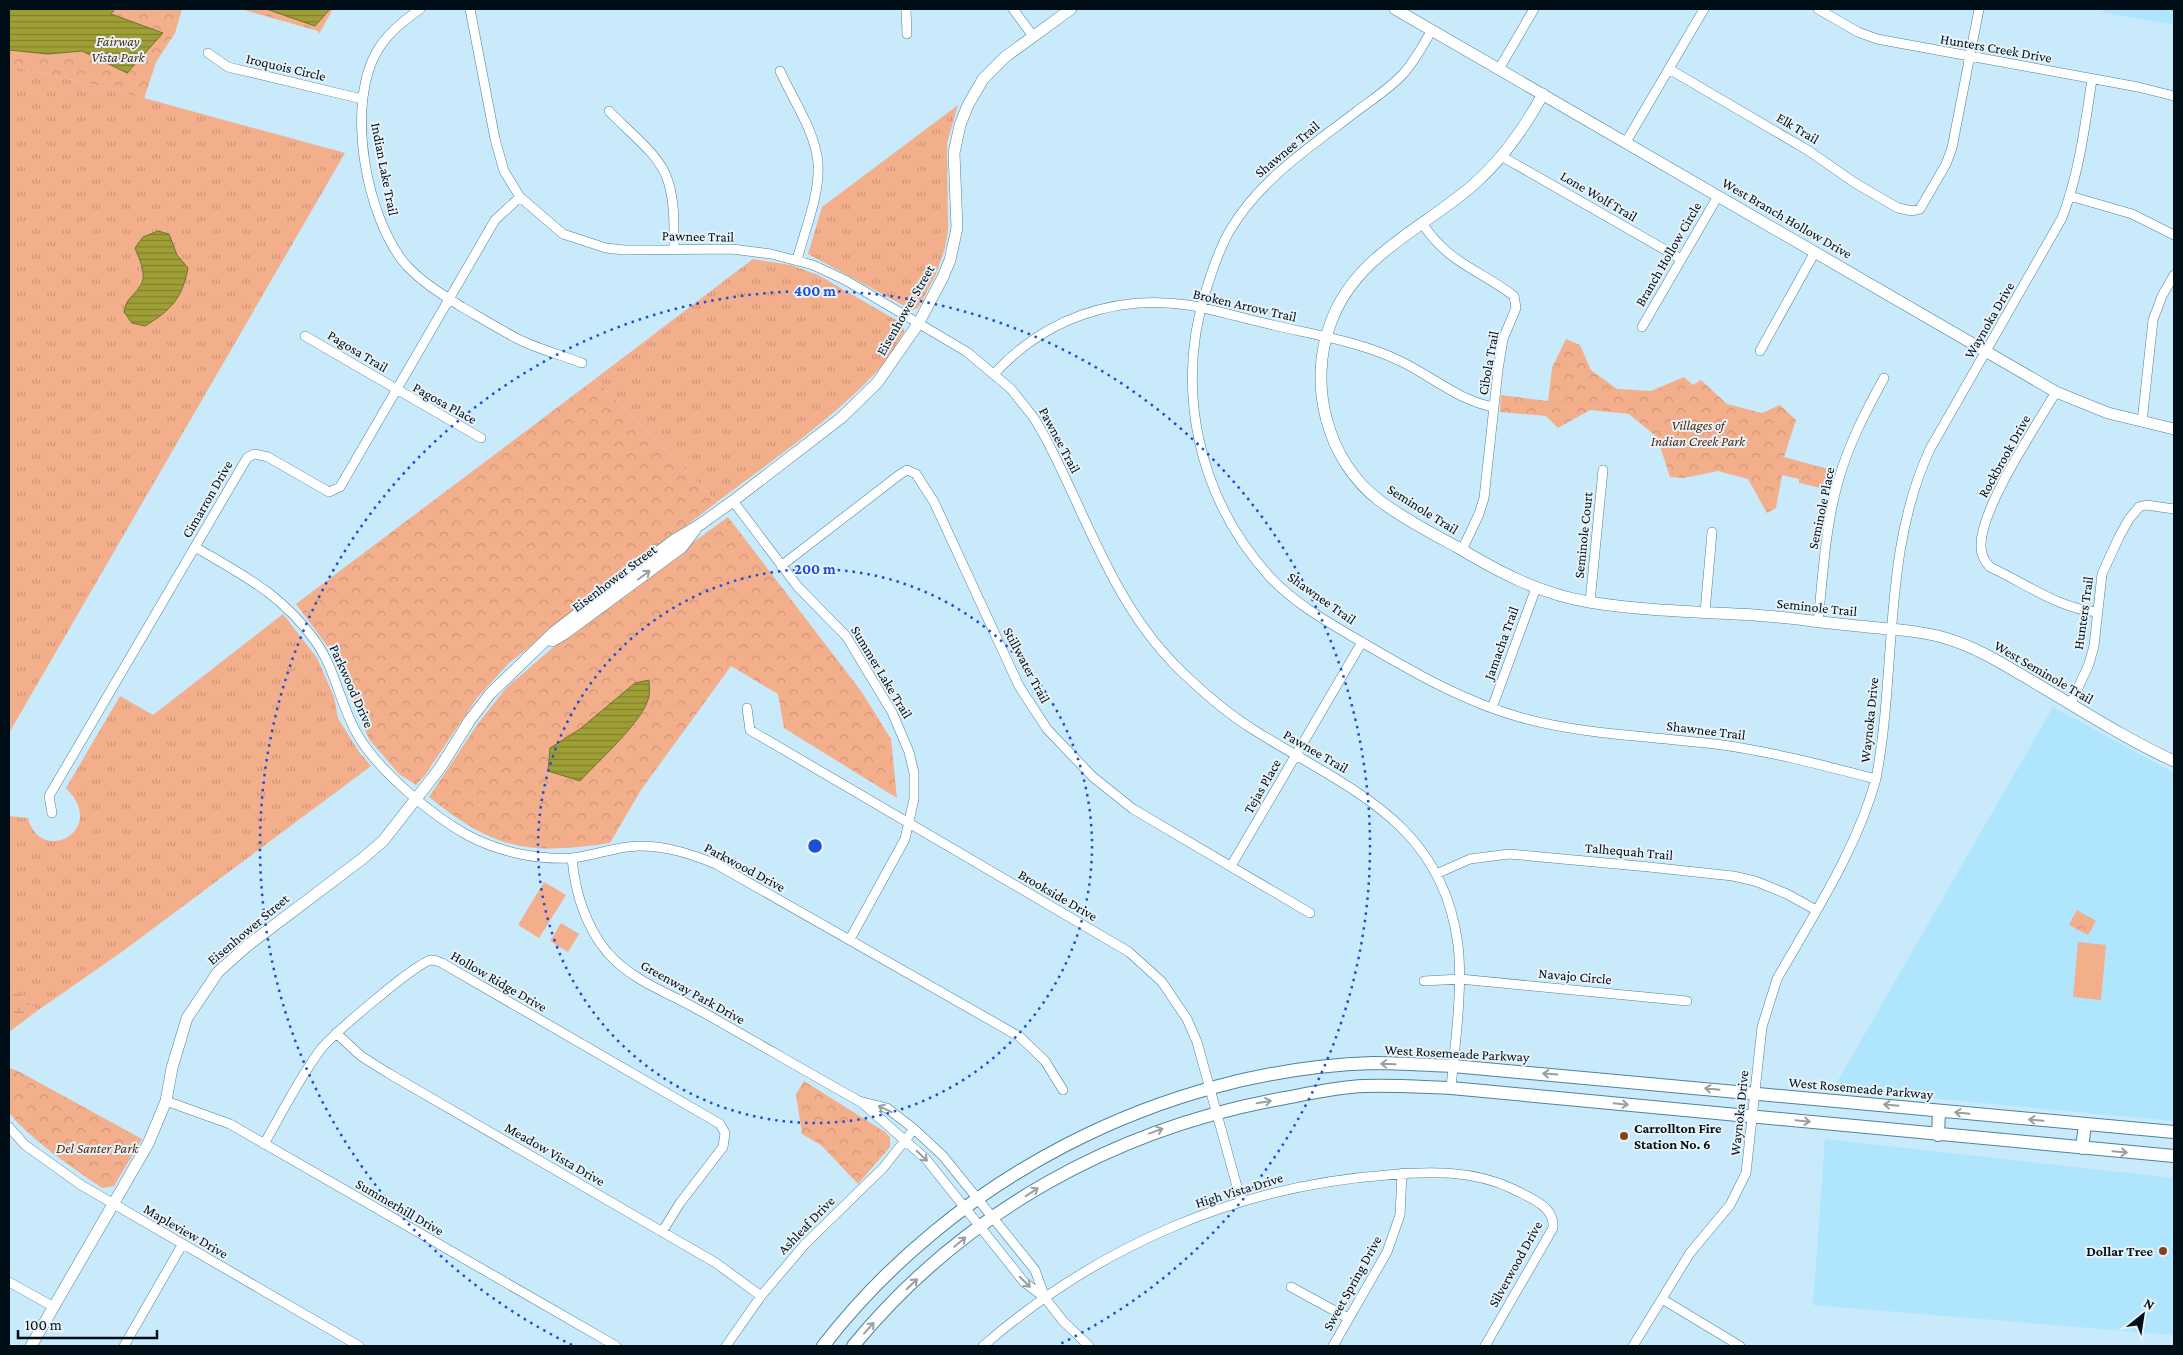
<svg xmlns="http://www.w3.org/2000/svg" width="2183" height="1355" viewBox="0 0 2183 1355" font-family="'Crimson Pro',serif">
<defs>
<pattern id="grass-tufts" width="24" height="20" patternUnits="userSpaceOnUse" patternTransform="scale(1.25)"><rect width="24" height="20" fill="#f3af8b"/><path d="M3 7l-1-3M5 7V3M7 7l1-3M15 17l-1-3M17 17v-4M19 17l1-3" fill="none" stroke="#cf9577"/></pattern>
<pattern id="wetland-marsh" width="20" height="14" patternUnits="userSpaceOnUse" patternTransform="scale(1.25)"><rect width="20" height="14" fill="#f3af8b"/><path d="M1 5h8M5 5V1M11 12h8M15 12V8" fill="none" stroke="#cf9577"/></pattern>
<pattern id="park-crowns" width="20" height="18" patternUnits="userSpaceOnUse" patternTransform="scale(1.25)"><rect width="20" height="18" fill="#f3af8b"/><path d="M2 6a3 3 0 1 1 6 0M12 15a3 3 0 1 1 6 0" fill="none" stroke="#cf9577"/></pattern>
<pattern id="water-rules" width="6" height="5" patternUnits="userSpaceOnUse" patternTransform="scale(1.25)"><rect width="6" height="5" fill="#a09f36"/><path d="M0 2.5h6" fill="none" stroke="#80802d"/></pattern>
</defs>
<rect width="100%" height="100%" fill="#c8eafb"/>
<path fill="#b0e5fe" d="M2103 9H2174V25L2102 12Z
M2053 707 2174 773V1121L1833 1089Z
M1825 1139 2174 1178V1335L1813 1305Z"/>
<path fill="url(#grass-tufts)" d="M9 66 104 87 345 153 9 733Z
M958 105 947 143 948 230 945 248 936 274 918 308 912 310 808 254 822 207Z
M753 259 791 265 818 275 903 324 904 332C896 344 889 359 878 370 831 421 772 460 717 502L595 379Z
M283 614 317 658 334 697 338 718 359 752 371 766 123 951 37 1011 9 982V816L28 818C40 866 109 831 66 788L120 696 153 715Z"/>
<path fill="url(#wetland-marsh)" d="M9 982 37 1011 9 1032Z"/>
<path fill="url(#park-crowns)" d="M9 9H182L175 33 156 62 144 99 104 87 9 66Z
M241 9H333L319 34 318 31Z
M1566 339 1580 345 1591 370 1617 389 1651 391 1684 377 1693 385 1701 380 1727 404 1762 413 1780 405 1796 420 1784 457 1835 471 1830 490 1799 483V479L1782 475 1776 508 1767 513 1748 479 1718 471 1684 478 1670 477 1657 437 1629 414 1590 410 1558 428 1546 416 1500 412 1501 395 1548 401 1552 368Z
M595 379 717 502 509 663 477 698 425 775 416 785 399 774 369 739 331 651 296 604Z
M728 517 861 691 891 739 897 798 784 728 778 694 731 666 641 790 610 843C528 855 495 850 429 797L479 722 507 687 579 625Z
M2077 910 2096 921 2088 935 2069 925Z
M9 1068 18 1071 142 1139 114 1186 102 1188C69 1165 35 1143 9 1113Z
M804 1081 885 1132 890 1137V1147L858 1184 821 1145 802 1134 796 1094Z"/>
<path fill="#f3af8b" d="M544 882 566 895 539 938 518 925Z
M561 923 579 934 568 952 550 941Z
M2078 942 2106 945 2101 1000 2073 997Z"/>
<path fill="url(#water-rules)" stroke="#70742d" d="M9 9H115L111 14 163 33 127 73 82 51 48 54 9 50Z
M266 9H330L315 26Z
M158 231 169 234 177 255 188 268C182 299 171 310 145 326L132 323 124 312C127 296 133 298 140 286 148 275 139 259 135 248L143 237Z
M649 680C649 685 650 691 649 696 645 720 597 762 580 781L548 771 550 748 580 729 635 683Z"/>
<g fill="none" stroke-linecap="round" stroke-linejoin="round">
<defs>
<path id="minor" d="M420 9C405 20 389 32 379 48 344 102 366 220 407 266 423 283 443 295 462 307 481 318 499 329 518 339 538 349 561 355 582 363
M470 9 495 139 504 171 520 197 563 234 606 248 624 250 732 249 771 254 813 265 847 281 967 352 1011 389 1034 418 1045 437C1086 514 1112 601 1175 665 1199 689 1225 712 1254 730 1347 789 1442 820 1458 945 1463 987 1455 1045 1451 1088
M906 9 907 34
M1013 9 1033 36
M1818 9 1858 32 1877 39 2138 87 2174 96
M1432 30C1423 45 1415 61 1403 74 1390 88 1373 99 1357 111 1310 147 1259 180 1229 232 1219 250 1213 268 1207 287 1174 388 1198 497 1269 576 1296 605 1331 624 1365 644 1415 673 1463 701 1519 717 1583 735 1650 736 1715 744 1769 751 1822 765 1876 779
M208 53 228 67 362 99
M1499 69 1534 9
M1669 69 1809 151 1855 183 1898 208 1912 211 1920 209 1946 164 1952 148 1979 9
M780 71C793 100 815 131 818 163 820 195 805 229 797 260
M609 111C627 131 660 154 668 181 675 203 674 226 674 250
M1626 142 1704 9
M1503 157 1681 259
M2070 196 2132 214 2174 235
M1422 223C1448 263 1478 269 1514 296L1516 308 1503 339 1498 370 1484 498 1479 514 1462 550
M1642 327 1718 196
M305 336 481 438
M1760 351 1815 252
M994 374C1044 319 1115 294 1188 305 1217 310 1245 319 1273 325 1315 335 1361 342 1400 361 1432 376 1459 401 1494 407
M2056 392C2036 426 1980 509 1981 546 1981 555 1984 561 1990 567 2025 583 2059 609 2097 612
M2142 422 2153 320 2162 296 2174 275
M733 501 798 587 846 636 892 712 909 752 914 773V799L905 839 850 939
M195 547C244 576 282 594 316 642 335 669 340 703 356 732 376 769 432 816 469 836 500 852 537 860 572 858 594 856 617 846 639 846 667 846 691 854 716 864L1020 1037 1045 1061 1063 1090
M781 566 899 475 907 470 916 474 934 502 1019 686 1047 729 1093 777 1133 809 1310 913
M1590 602 1603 470
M1705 612 1712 532
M1818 622C1823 575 1825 528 1838 482 1848 445 1866 411 1884 378
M2071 703 2089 664 2094 646 2102 574 2119 537 2129 519 2139 507 2146 505 2174 509
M747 708 750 730 1129 952 1162 982 1187 1019 1197 1042 1241 1201
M1492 708 1536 588
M52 813 49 796 247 458 254 454 268 457 329 492 340 487 495 220 520 197
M572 858C575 892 585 925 607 952 631 980 666 992 697 1009 751 1039 805 1071 859 1101L887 1108 914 1129 943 1156 1035 1270 1045 1298
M1231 866 1362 642
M1436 874 1470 859 1509 854 1649 867 1733 876 1755 881 1787 894 1816 910
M1424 981 1460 979 1687 1001
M336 1033 361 1056 388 1073 716 1263 761 1296
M166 1101 230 1124 616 1346
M860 1101 926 1159 1024 1282 1045 1298 1063 1321 1089 1346
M9 1127 25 1145 81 1185 359 1346
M264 1144C282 1113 299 1078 321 1049 333 1034 416 963 431 960 435 960 439 962 442 963L720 1124 725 1133 723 1147 680 1203 662 1232
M9 1282 54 1307
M1291 1287 1348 1318
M1662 1299 1740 1346
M124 1346 182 1245
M726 1346 761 1296 805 1244 883 1168 914 1129
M983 1346C1097 1247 1236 1186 1387 1175 1429 1171 1474 1170 1513 1189 1530 1198 1555 1206 1553 1228L1485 1346
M1333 1346 1387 1252 1400 1215 1402 1173
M1633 1346 1690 1253 1730 1205 1746 1173 1762 1027 1777 979C1814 914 1856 851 1876 779 1897 669 1882 552 1930 449L2062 218C2079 174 2085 126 2092 79"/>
<path id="tertiary" d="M1395 9 2056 392 2108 413 2174 429
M1543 94C1524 129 1502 160 1472 186 1422 229 1355 256 1331 322 1307 384 1327 461 1380 501 1404 519 1431 533 1457 547 1499 572 1540 594 1589 602 1643 611 1699 612 1754 615 1786 617 1817 622 1849 625 1881 629 1914 629 1945 638 1980 648 2011 669 2042 687 2086 713 2128 740 2174 761
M552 641 564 634 682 547 695 530
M31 1346 148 1144 166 1101 172 1068 187 1018 218 972 247 946 362 859 383 841 440 768 470 720 490 694 554 632 674 540 698 526 733 501 841 418 877 383 918 324 943 277 950 260 957 228 954 153 960 125 968 105 983 79 1005 57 1071 9"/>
<path id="secondary" d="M1938 1135 1939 1111
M2082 1148 2085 1124
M823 1346C952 1179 1161 1070 1373 1063 1400 1063 1427 1065 1453 1066L2174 1132
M853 1346C963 1212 1116 1128 1285 1098 1311 1093 1338 1087 1364 1086 1393 1085 1422 1087 1451 1088L2174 1156"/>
</defs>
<use href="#minor" stroke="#4c839c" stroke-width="10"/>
<use href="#tertiary" stroke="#4c839c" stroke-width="12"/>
<use href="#secondary" stroke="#4c839c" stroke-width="14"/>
<use href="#minor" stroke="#fff" stroke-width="9"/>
<use href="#tertiary" stroke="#fff" stroke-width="11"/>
<use href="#secondary" stroke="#fff" stroke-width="12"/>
</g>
<defs><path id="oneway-shaft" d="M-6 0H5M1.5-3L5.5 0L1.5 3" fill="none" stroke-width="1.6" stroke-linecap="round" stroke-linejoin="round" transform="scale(1.25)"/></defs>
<g stroke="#999fa2">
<use href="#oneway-shaft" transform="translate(644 575) rotate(-37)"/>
<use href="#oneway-shaft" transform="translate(1388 1064) rotate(-178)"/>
<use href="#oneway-shaft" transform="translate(1550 1074) rotate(-176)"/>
<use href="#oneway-shaft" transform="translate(1712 1089) rotate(-174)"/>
<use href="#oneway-shaft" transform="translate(1264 1102) rotate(-10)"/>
<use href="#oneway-shaft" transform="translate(1621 1104) rotate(6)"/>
<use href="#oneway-shaft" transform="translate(1891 1105) rotate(-175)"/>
<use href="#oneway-shaft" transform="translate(885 1109) rotate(-155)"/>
<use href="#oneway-shaft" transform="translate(1962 1113) rotate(-174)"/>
<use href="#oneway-shaft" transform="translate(2036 1120) rotate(-175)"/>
<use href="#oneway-shaft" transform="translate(1803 1121) rotate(6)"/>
<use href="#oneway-shaft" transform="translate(1156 1131) rotate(-20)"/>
<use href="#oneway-shaft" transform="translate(2120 1152) rotate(5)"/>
<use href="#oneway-shaft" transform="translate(922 1156) rotate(44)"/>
<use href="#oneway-shaft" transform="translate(1032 1192) rotate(-33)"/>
<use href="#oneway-shaft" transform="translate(960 1242) rotate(-40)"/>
<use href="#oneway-shaft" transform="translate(1025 1282) rotate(45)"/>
<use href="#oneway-shaft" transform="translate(912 1284) rotate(-44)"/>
<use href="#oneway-shaft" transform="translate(869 1328) rotate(-48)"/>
</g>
<g fill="none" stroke="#1d4ed8" stroke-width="2.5" stroke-dasharray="2.5 5">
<circle cx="815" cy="846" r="277"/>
<path d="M572 1345A555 555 0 1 1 1058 1345"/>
</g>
<g fill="#844115" stroke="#e8f3f9" stroke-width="2">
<circle cx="1624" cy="1136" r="5"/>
<circle cx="2163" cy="1251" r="5"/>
</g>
<g text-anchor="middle" stroke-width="4" stroke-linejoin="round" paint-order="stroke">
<g font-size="14" font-style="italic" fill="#53280d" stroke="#e8f3f9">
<text x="118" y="46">Fairway<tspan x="118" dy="16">Vista Park</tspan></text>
<text x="1698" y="430">Villages of<tspan x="1698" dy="16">Indian Creek Park</tspan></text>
<text x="97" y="1153">Del Santer Park</text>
</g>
<g font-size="14" fill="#000e17" stroke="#e8f3f9">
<text transform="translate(1996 48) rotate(10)" y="5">Hunters Creek Drive</text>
<text transform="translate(286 67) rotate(13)" y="5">Iroquois Circle</text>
<text transform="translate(1798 128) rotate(31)" y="5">Elk Trail</text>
<text transform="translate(1287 149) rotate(-40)" y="5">Shawnee Trail</text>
<text transform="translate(385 169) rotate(79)" y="5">Indian Lake Trail</text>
<text transform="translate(1599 196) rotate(30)" y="5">Lone Wolf Trail</text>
<text transform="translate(1787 218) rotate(30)" y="5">West Branch Hollow Drive</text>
<text transform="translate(698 236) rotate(1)" y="5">Pawnee Trail</text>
<text transform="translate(1668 254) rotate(-60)" y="5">Branch Hollow Circle</text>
<text transform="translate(1245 305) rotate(13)" y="5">Broken Arrow Trail</text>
<text transform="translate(905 310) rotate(-60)" y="5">Eisenhower Street</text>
<text transform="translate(1989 320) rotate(-60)" y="5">Waynoka Drive</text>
<text transform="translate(358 351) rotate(31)" y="5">Pagosa Trail</text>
<text transform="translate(1488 363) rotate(-80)" y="5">Cibola Trail</text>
<text transform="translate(445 403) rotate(29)" y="5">Pagosa Place</text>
<text transform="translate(1060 440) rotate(62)" y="5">Pawnee Trail</text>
<text transform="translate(2004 456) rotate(-61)" y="5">Rockbrook Drive</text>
<text transform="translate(207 499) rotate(-60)" y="5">Cimarron Drive</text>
<text transform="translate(1821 508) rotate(-78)" y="5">Seminole Place</text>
<text transform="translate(1423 509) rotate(32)" y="5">Seminole Trail</text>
<text transform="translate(1583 535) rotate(-84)" y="5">Seminole Court</text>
<text transform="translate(614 578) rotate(-37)" y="5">Eisenhower Street</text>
<text transform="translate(1322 598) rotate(35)" y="5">Shawnee Trail</text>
<text transform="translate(1817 607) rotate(6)" y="5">Seminole Trail</text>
<text transform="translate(2083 613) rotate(-82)" y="5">Hunters Trail</text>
<text transform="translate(1501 643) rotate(-70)" y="5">Jamacha Trail</text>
<text transform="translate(1027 665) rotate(62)" y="5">Stillwater Trail</text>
<text transform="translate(882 672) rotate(59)" y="5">Summer Lake Trail</text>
<text transform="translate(2044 672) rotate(30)" y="5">West Seminole Trail</text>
<text transform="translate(352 686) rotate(66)" y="5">Parkwood Drive</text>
<text transform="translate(1869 720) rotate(-84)" y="5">Waynoka Drive</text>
<text transform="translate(1706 730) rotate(7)" y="5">Shawnee Trail</text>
<text transform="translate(1316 751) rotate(30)" y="5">Pawnee Trail</text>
<text transform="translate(1262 786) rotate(-60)" y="5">Tejas Place</text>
<text transform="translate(1629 851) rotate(5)" y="5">Talhequah Trail</text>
<text transform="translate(745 867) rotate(28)" y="5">Parkwood Drive</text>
<text transform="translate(1058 895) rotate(30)" y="5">Brookside Drive</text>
<text transform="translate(248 929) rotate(-40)" y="5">Eisenhower Street</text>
<text transform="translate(1575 976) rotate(5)" y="5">Navajo Circle</text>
<text transform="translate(499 981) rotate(30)" y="5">Hollow Ridge Drive</text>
<text transform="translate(693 992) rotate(29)" y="5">Greenway Park Drive</text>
<text transform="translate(1457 1053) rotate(3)" y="5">West Rosemeade Parkway</text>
<text transform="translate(1861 1088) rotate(5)" y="5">West Rosemeade Parkway</text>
<text transform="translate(1739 1113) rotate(-84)" y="5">Waynoka Drive</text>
<text transform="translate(555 1154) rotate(30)" y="5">Meadow Vista Drive</text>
<text transform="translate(1239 1190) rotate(-17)" y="5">High Vista Drive</text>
<text transform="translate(400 1207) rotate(30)" y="5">Summerhill Drive</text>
<text transform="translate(806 1225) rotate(-46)" y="5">Ashleaf Drive</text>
<text transform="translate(186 1231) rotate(30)" y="5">Mapleview Drive</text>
<text transform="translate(1515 1264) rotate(-61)" y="5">Silverwood Drive</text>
<text transform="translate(1352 1283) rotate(-61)" y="5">Sweet Spring Drive</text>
</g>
<g font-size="14" font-weight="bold" fill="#000e17" stroke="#e8f3f9" text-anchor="start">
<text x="1634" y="1133">Carrollton Fire<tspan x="1634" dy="16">Station No. 6</tspan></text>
<text x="2153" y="1256" text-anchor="end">Dollar Tree</text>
</g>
</g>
<circle cx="815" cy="846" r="8" fill="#1d4ed8" stroke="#e8f3f9" stroke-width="2.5"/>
<g font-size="15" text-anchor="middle" font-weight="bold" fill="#1d4ed8" stroke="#e8f3f9" stroke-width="4" stroke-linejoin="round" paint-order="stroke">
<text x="815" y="296">400 m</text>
<text x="815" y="574">200 m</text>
</g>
<rect width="2183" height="1355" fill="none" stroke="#000e17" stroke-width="20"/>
<g transform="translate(2143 1315) rotate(30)" stroke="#e8f3f9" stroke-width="4" paint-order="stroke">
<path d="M0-4L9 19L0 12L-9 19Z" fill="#000e17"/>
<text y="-8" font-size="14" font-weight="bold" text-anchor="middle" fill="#000e17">N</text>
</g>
<path d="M18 1330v8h139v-8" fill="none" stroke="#000e17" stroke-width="2.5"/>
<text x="25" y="1330" font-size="15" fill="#000e17" stroke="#e8f3f9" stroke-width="4" paint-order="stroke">100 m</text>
</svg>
